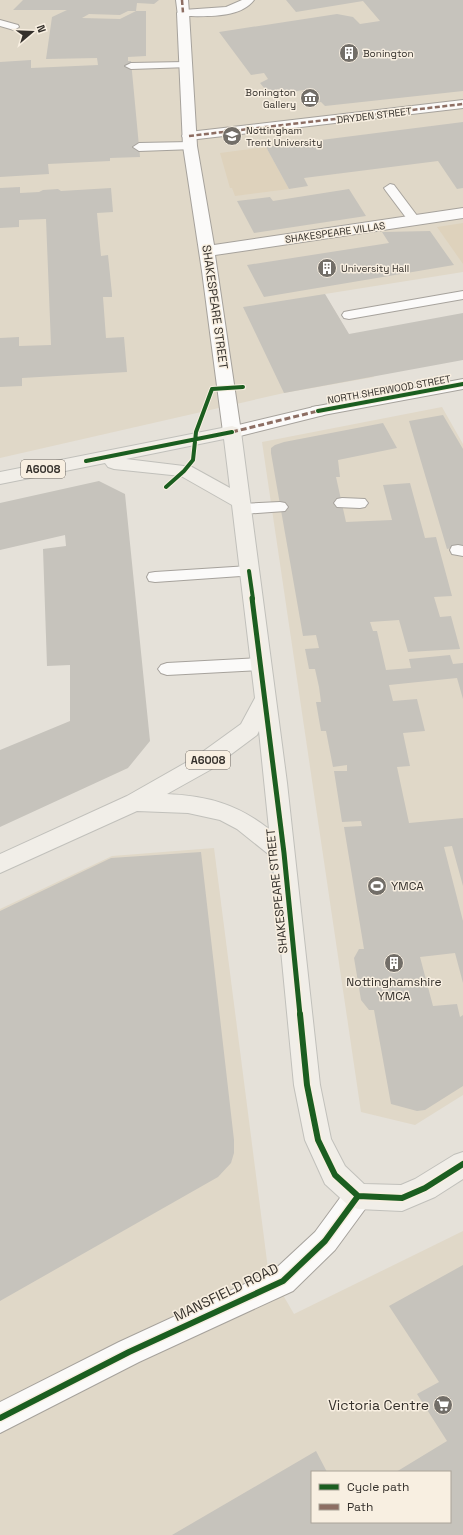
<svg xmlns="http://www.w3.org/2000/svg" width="463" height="1535" viewBox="0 0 463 1535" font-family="'Space Grotesk',sans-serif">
<rect width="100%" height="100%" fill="#e5e1d9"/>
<path fill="#e0d8c8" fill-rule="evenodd" d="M0 0H463V272L325 294 374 377 284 393 0 458Z
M442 407 463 444V1095L415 1125 361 1112 262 442Z
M214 848 268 1269 294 1314 463 1231V1535H0V909L112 856ZM312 1472H450V1522H312Z"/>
<path fill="#ded2bc" d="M266 147 289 189 235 196 232 188H230L220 153Z
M463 223V264L437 227Z"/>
<path fill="#c6c3bc" d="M23 0H159L154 4 137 3 136 11H128L120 15 89 14 82 18 120 19 136 11H146V56L128 57V61H131L140 157 110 158V161L48 164 49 174 0 177V62L31 60V68L98 65 97 58 46 59 52 17 67 10H13Z
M286 0H463V91L325 106 321 102 314 103 307 94 314 93 311 89 270 95 260 83 268 79 264 73 251 75 219 32 337 14 353 17 360 24 380 21 363 1 296 12Z
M463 122V188L457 189 438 161 304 178 308 186 289 189 266 147Z
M20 187V193L39 192 43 190 58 189 61 191 111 188 113 212 97 213 101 256 108 255 112 294V297H103L106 338 124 337 127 372 22 378V386L0 387V338L19 337V346L51 345 46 219 19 220V227L0 228V188Z
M349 189 366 216 254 233 237 201 270 197 273 201Z
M430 231 454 265 264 297 247 265 389 243 382 232Z
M325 294 349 334 463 313V360L284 393 243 307Z
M443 415 463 449V545L447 549 409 421Z
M383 423 397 448 338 460 340 477H336L346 522 392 520 383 485 410 483 425 538 436 537 452 596 434 597 440 617 451 616 460 649 408 652 399 620 370 622 373 631H377L386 670 411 668 409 659 450 655 453 664 463 663V699L457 678 389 685 393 701 417 699 425 731 403 733 410 766 397 767 409 823 463 818V886L452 846 444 847 463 921V983L455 953 420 957 433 1006 457 1004 460 1017 463 1015V1086L425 1110 417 1111 391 1104 374 1010H369L361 1000 354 958 359 949H364L344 827 362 826 361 821 342 822 334 771H347V765L333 767 326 731H321L316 702H321L319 687 315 669H309L305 649 319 648 316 635 303 636 271 453V448L275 445 284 442Z
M99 481 125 494 150 741 128 768 0 827V750L70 721V665L47 666 43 549 66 546 65 535 0 550V503Z
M201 852 234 1140V1153L231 1163 218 1177 0 1301V911L111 858Z
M463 1265V1535H172L316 1451 327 1472H312V1522H450V1472H396L447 1441 417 1394 439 1382 389 1306Z"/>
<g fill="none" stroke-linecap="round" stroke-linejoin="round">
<defs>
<path id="service" d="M242 0H254C240 19 204 16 183 16L178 13 183 10 226 7Z
M0 20 18 25 19 27 14 30 0 26Z
M185 62 189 63 191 65 189 67 131 69 125 66 131 63Z
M190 142 196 146 194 149 139 151 133 147 139 143Z
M390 184 394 185 418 217 420 220 418 223H410L386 191 384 188Z
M463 291V299L349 319 344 318 342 315 344 312 349 311Z
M342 498 365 499 368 503 365 507 360 508 337 507 334 503 337 499Z
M280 502 285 503 288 507 285 511 242 514 237 513 234 509 237 505 242 504Z
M458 545 463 546V556L452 554 450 550 452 546Z
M249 566 255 567 257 571 255 575 155 582 149 581 147 577 149 573 155 572Z
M260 658 266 660 268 664 266 668 260 670 167 675 161 673 158 669 161 665 167 663Z"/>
<path id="pedestrian" d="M176 0H188L189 13 188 16H178Z
M463 100V108L189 140 184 139 182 136 184 133 189 132Z
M318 406 324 407 327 411 324 415 232 438 226 436 223 432 226 428Z"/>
<path id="minor" d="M183 9 189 13 197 146 214 245 463 208V218L215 255 241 432 238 436 232 438 226 436 223 432 202 271 183 146 177 13Z
M463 379V389L318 416 312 415 309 411 312 407 318 406Z"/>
<path id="tertiary" d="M358 1183 368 1187 372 1196 368 1205 335 1250 293 1291 139 1362 0 1433V1402L119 1342 273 1271 315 1232 348 1187Z"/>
<path id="primary" d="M232 426 238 428 241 432 287 783 320 1085 331 1139 345 1166 364 1184 401 1185 415 1179 454 1155 463 1152V1179L435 1197 402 1211 358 1209 348 1205 325 1184 305 1140 294 1085 272 857 237 829 220 820 188 813 137 811 0 873V854L127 796 194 758 241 724 255 698 232 505 181 476 114 469 108 467 105 463 0 484V472ZM224 439 230 488 192 467 126 459ZM259 731 269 829C237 804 208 796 167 794L210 770 257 735Z"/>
</defs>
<use href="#service" stroke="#a6a29c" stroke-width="2"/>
<use href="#pedestrian" stroke="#a6a29c" stroke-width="2"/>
<use href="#minor" stroke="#a6a29c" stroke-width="2"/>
<use href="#tertiary" stroke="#a6a29c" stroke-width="2"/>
<use href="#primary" stroke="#c1c0bb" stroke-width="2"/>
<use href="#service" fill="#fbfaf9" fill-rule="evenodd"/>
<use href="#pedestrian" fill="#fbfaf9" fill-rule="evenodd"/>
<use href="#minor" fill="#fbfaf9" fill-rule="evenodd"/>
<use href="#tertiary" fill="#fbfaf9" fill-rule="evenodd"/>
<use href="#primary" fill="#f1eee8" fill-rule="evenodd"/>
<path stroke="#8d6e63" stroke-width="2.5" stroke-dasharray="5 2.5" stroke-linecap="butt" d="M182 0 183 13
M189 136 463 104"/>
<path stroke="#8d6e63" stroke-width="3" stroke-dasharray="6 3" stroke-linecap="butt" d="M232 432 318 411"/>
<defs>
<path id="cycleway-far2" d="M318 411 463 384
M86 461 232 432
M166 487 184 471 193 460 196 432 212 389 243 387
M249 571 253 599"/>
<path id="cycleway-far1" d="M252 598 284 853 300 1015"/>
<path id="cycleway" d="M300 1014 307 1085 318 1140 335 1175 358 1196
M358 1196 402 1198 425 1188 463 1164
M0 1418 129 1352 283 1281 325 1241 358 1196"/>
</defs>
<use href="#cycleway-far2" stroke="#f8efe1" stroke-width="6"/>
<use href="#cycleway-far1" stroke="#f8efe1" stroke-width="8"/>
<use href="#cycleway" stroke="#f8efe1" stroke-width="9"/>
<use href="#cycleway-far2" stroke="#1b5e20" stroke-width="4"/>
<use href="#cycleway-far1" stroke="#1b5e20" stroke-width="5"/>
<use href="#cycleway" stroke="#1b5e20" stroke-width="6"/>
</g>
<defs>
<symbol id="building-disc" viewBox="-11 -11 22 22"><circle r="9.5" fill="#726e68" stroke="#f8efe1"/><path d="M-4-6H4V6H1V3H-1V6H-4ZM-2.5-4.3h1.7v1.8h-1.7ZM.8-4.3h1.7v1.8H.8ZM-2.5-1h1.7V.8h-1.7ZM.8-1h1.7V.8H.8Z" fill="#fff"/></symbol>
<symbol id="museum-disc" viewBox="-11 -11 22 22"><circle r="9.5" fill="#726e68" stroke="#f8efe1"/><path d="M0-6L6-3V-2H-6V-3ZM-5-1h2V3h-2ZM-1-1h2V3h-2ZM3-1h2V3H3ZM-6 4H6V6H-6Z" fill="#fff"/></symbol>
<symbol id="university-disc" viewBox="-11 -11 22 22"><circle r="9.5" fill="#726e68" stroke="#f8efe1"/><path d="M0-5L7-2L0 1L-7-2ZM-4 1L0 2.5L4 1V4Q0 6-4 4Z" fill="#fff"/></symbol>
<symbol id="stadium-disc" viewBox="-11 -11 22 22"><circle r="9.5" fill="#726e68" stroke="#f8efe1"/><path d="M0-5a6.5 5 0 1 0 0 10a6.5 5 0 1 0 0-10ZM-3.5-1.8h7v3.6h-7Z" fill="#fff"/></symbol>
<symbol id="supermarket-disc" viewBox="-11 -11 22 22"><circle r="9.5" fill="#726e68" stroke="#f8efe1"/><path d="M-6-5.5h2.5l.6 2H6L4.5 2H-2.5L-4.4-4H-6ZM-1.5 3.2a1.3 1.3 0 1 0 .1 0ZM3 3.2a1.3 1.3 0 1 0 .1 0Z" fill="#fff"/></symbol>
</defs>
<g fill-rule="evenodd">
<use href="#building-disc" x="338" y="42" width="22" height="22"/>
<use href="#museum-disc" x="299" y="87" width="22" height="22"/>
<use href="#university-disc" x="221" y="125" width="22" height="22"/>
<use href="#building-disc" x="316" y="257" width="22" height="22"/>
<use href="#stadium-disc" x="366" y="875" width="22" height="22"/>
<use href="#building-disc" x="383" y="952" width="22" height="22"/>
<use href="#supermarket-disc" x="432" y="1394" width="22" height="22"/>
</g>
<g text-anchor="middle" stroke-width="3" stroke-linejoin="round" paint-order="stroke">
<g font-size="10" fill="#34302b" stroke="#f8efe1" text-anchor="start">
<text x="363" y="57">Bonington</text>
<text x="296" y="96" text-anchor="end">Bonington<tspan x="296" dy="12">Gallery</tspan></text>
<text x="246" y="134">Nottingham<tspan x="246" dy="12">Trent University</tspan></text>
<text x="341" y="272">University Hall</text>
</g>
<g font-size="10" fill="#34302b" stroke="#f8efe1">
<text transform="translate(374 115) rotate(-7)" y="4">DRYDEN STREET</text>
<text transform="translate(335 232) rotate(-8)" y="4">SHAKESPEARE VILLAS</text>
<text transform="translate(389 389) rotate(-10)" y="4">NORTH SHERWOOD STREET</text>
</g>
<g fill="#f8efe1" stroke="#6f6962" stroke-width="1">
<rect x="21" y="460" width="44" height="18" rx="3"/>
<rect x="186" y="751" width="44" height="18" rx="3"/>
</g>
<g font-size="11" font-weight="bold" fill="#34302b">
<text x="43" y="473">A6008</text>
<text x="208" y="764">A6008</text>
</g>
<g font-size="12" fill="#34302b" stroke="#f8efe1">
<text transform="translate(215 307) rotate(82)" y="4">SHAKESPEARE STREET</text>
<text transform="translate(277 891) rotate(-96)" y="4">SHAKESPEARE STREET</text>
</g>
<g font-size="12" fill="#34302b" stroke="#f8efe1" text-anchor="start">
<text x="391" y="890">YMCA</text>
<text x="394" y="986" text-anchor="middle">Nottinghamshire<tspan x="394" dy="14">YMCA</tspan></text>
</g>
<g font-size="14" fill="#34302b" stroke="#f8efe1">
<text transform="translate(226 1292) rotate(-26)" y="5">MANSFIELD ROAD</text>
</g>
<g font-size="14" fill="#34302b" stroke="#f8efe1" text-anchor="end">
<text x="429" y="1410">Victoria Centre</text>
</g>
</g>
<rect x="311" y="1471" width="140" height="52" fill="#f8efe1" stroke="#aaa398"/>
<rect x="319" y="1484" width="20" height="6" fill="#1b5e20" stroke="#aaa398"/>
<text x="347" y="1491" font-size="12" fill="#34302b">Cycle path</text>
<rect x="319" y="1504" width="20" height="6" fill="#8d6e63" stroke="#aaa398"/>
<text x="347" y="1511" font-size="12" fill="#34302b">Path</text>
<g transform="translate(32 32) rotate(71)" stroke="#f8efe1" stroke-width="3" paint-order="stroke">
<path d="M0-3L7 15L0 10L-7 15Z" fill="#34302b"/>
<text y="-6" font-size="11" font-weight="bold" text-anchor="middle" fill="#34302b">N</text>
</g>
</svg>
